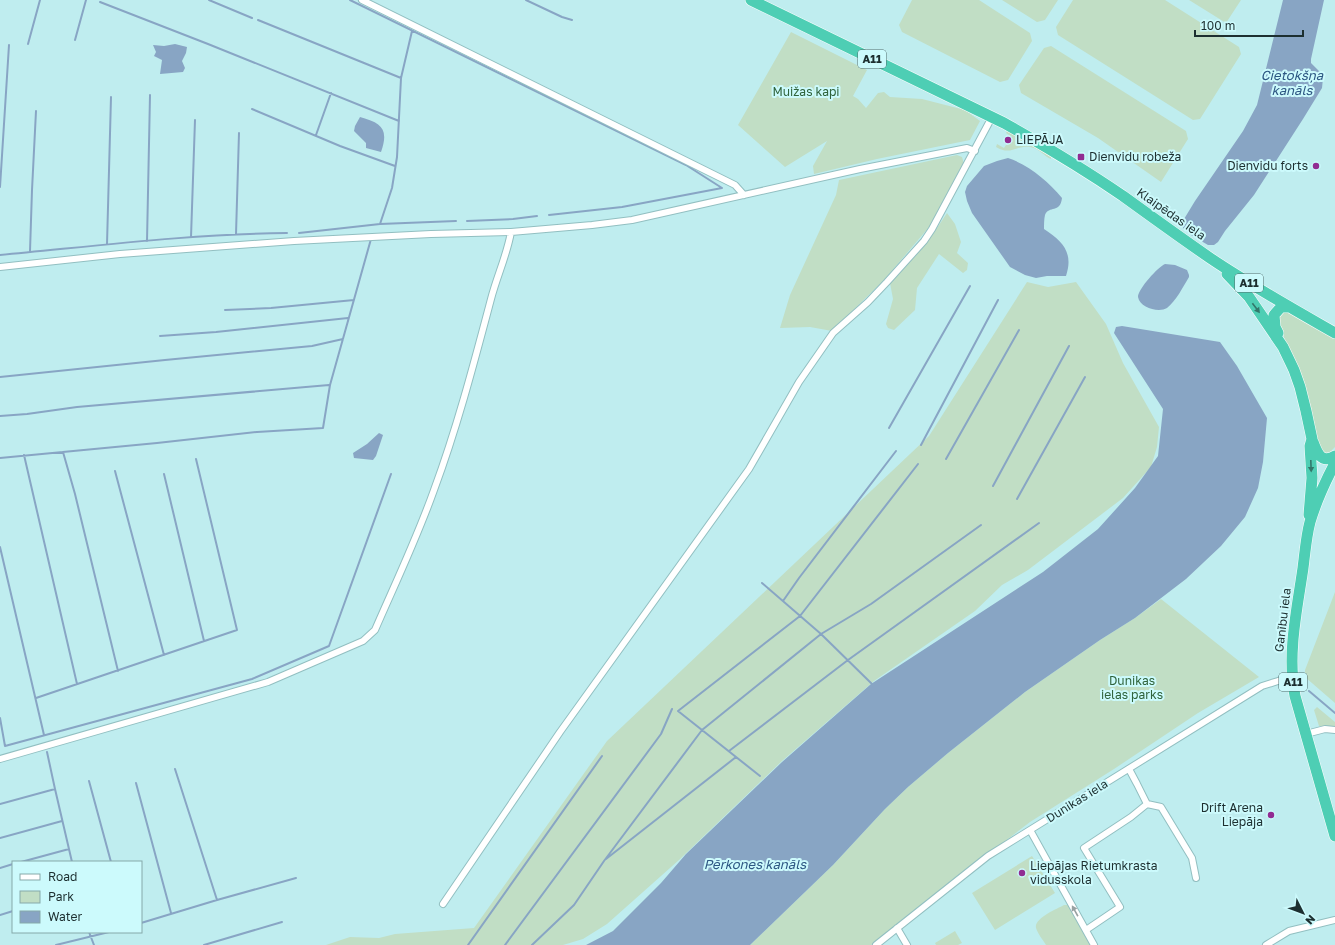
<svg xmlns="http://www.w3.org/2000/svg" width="1335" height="945" viewBox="0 0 1335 945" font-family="'Golos Text',sans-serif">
<rect width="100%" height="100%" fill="#bfedef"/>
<path fill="#c1dec5" d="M912 0H979L1030 33 1032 41 1008 80 1000 82 902 32 899 25Z
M1002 0H1058L1045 20 1037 22Z
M1073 0H1165L1239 47 1241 54 1200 119 1193 120 1058 35 1056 27Z
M1189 0H1241L1226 23Z
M791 32 867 70 853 96 858 99 866 108 878 93 884 92 890 97 922 99 965 110 980 121 970 140 877 159 814 174 813 166 827 141 785 167 738 125Z
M1051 46 1186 131 1188 139 1161 182 1098 138 1021 93 1019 85 1044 48Z
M1007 131 1051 156V159C1045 157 1039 148 1030 147 1016 145 1011 156 996 147L997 144 1004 148 1006 145H1008L1012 137 1006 133Z
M957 155 962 157 964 164 930 226 884 280 832 331 810 327 780 328 790 295 836 195 839 180Z
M947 213 955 224 961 242 957 253 968 263 967 270 963 273 939 254 917 288 915 310 894 330 888 328 886 324 893 299 890 283 935 231Z
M1027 282 1048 287 1076 282 1106 324 1123 363 1159 427 1157 447 1151 467 1123 498 1028 570 1002 585 975 611 874 681 782 761 679 860 607 924 583 939 563 945H326L350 937 379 938 395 934 474 928 607 741 929 436Z
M1283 312H1287L1335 338V447L1330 452 1325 453 1321 449 1279 322 1278 318Z
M1335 592V703L1305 677V670Z
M1161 599 1259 677 1198 713 1114 769 1030 822 871 945H750L833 865 885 809 908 787 948 753 1025 692 1100 640 1135 618Z
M1317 707 1335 722V727L1319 726 1314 710Z
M1032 856 1055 893 995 930 972 893Z
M1064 905H1068L1070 908 1090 945H1046C1043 940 1038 934 1036 928 1034 918 1057 909 1064 905Z
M955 931 962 943 958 945H936L935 943Z"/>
<path fill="#88a5c4" d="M1283 0H1324L1311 59V63L1322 74 1323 78 1322 88 1303 119 1254 195 1225 231 1218 242 1214 245H1208L1191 235 1184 229 1181 224 1195 201 1243 131 1257 105Z
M175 44 187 47 186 53 182 61 185 68 183 72 160 74 162 60 154 56 156 52 153 45 164 46Z
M360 117C382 123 389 129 381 152L366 148V143L354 131 355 126Z
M1008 158C1029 165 1048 181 1062 198 1060 214 1049 205 1045 215 1044 219 1044 225 1044 229 1062 241 1074 252 1066 276H1047L1036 278 1025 275 1010 267 972 213 967 201 965 192 967 186 984 166 997 161Z
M1165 264 1175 265 1187 270 1189 275V277C1183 287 1176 301 1167 308 1159 313 1140 308 1138 297 1138 289 1158 267 1165 264Z
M1122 326 1220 342 1237 366 1267 418 1263 462 1258 488 1245 517 1221 546 1186 579 1135 618 1100 640 1025 692 948 753 908 787 885 809 833 865 750 945H586L613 931 661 883 686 854 782 762 871 684 1043 572 1098 529 1135 488 1158 456 1163 409 1114 333 1116 327Z
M379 433 383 435 376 456 373 460 354 458 353 453 367 444Z"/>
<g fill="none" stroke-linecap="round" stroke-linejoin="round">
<path stroke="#88a5c4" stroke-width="2" d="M209 0 252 18
M350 0 686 165 722 188 622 207 549 215
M526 0 562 17 572 20
M100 2 208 44 399 121
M258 20 401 78
M75 40 86 0
M28 44 40 0
M252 109 340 146 395 166
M316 135 331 93
M0 187 9 45
M467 221 513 219 537 216
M380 224 456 221
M299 233 380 224 392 188 397 157 401 78 412 31
M236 234 239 133
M191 237 195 120
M147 241 150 95
M107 244 111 97
M30 251 32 190 36 111
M0 255C96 246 191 234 287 233
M225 310 271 308 354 300
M160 336 216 332 348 318
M0 377 165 360 312 346 343 339
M0 416 27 414 77 407 329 385
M889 428 970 286
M921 445 998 300
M63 452 75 494 118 671
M24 455 77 684
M0 458 157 443 257 432 323 428 330 385 371 239
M946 459 1019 330
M115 471 164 655
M164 474 204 641
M993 486 1069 346
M1017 499 1085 377
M0 547 44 735
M762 583 821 634 872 684
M783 601 799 578 896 451
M1309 691 1335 713
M36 698 237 630 196 459
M0 718 5 746 252 679 329 646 391 474
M729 751 848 660 1039 523
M47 752 55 789
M175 769 217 900
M760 776 678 711 800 616 918 464
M89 781 111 862
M136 783 171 913
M0 804 55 789 72 862
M0 838 62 821
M606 859 736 757
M21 862 69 849
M0 868 13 864
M0 915 13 911
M141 923 217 900 296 878
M89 932 94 945
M56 945 109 932
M204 945 282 922
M468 945 602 756
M505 945 661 734 672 709
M532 945 574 905 604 861 702 730 821 634 871 604 981 525"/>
<defs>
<path id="minor" d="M362 0 735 185 744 195
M0 267 120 254 294 241 431 234 511 232 592 225 632 220 860 169 967 148 975 151
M1306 734 1325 729 1335 730
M0 759 268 682 363 641 375 630C395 584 417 538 434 490 457 428 474 363 491 299 497 276 507 255 511 232
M1147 804 1161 807 1192 858 1196 878
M1030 830 1094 945
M443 904 560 732 749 469 799 382 833 333 868 302 887 282 924 241 932 229 992 117
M897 928 907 945
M1086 930 1120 907 1084 848 1131 817 1147 804 1137 784 1129 769
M876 945 988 856 1262 686 1278 681 1292 678
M1266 945 1289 931 1335 920"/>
<path id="trunk" d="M751 0 1004 123C1045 146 1085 170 1123 196 1152 217 1181 238 1210 258 1250 285 1293 309 1335 333
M1227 274 1249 297 1283 347 1294 370 1300 387 1306 411 1312 439 1310 446 1312 478 1309 515
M1278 333 1275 327 1274 315 1281 307H1289
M1313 442C1317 453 1321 464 1335 456
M1335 463C1325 482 1316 502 1310 522 1306 537 1305 553 1303 568 1297 610 1287 653 1295 696L1335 836"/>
</defs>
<use href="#minor" stroke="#92bfc1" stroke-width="8"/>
<use href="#trunk" stroke="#fff" stroke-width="12"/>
<use href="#minor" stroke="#fff" stroke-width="6"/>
<use href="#trunk" stroke="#4eceb4" stroke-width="11"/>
</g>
<defs><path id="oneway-solid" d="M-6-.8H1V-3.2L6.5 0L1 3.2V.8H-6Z"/></defs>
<g fill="#33776b">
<use href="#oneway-solid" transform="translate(1256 308) rotate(53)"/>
<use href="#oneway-solid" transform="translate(1311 466) rotate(88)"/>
</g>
<use fill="#99a1a2" href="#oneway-solid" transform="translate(1075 911) rotate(-119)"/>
<g fill="#912c92" stroke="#ccfafc" stroke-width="1.5">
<circle cx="1008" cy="140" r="4"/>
<rect x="1077" y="153" width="8" height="8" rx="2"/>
<circle cx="1316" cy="166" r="4"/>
<circle cx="1271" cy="815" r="4"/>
<circle cx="1022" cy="873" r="4"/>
</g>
<g text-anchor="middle" stroke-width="4" stroke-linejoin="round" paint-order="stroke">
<g fill="#ccfafc" stroke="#526c6d" stroke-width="1">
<rect x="858" y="50" width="28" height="18" rx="3"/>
<rect x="1235" y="274" width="28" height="18" rx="3"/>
<rect x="1279" y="673" width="28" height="18" rx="3"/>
</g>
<g font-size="11" font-weight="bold" fill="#1d2f30">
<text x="872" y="63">A11</text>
<text x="1249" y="287">A11</text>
<text x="1293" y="686">A11</text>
</g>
<g font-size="12" fill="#30633b" stroke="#ccfafc">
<text x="806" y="96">Muižas kapi</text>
<text x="1132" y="685">Dunikas<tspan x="1132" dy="14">ielas parks</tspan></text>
</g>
<g font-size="12" fill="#1d2f30" stroke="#ccfafc" text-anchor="start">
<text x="1016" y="144">LIEPĀJA</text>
<text x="1089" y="161">Dienvidu robeža</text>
<text x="1308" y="170" text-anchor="end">Dienvidu forts</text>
<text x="1263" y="812" text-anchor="end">Drift Arena<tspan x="1263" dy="14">Liepāja</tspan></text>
<text x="1030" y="870">Liepājas Rietumkrasta<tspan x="1030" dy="14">vidusskola</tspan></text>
</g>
<g font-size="12" fill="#1d2f30" stroke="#ccfafc">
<text transform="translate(1171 214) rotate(35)" y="4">Klaipēdas iela</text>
<text transform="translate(1283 620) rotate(-83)" y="4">Ganību iela</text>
<text transform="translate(1077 801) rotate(-32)" y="4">Dunikas iela</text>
</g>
<g font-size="13" font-style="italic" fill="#2d5783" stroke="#ccfafc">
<text x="1292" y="80">Cietokšņa<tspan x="1292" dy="15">kanāls</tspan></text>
<text x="755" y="869">Pērkones kanāls</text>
</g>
</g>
<rect x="12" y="861" width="130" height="72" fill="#ccfafc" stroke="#86a9aa"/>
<rect x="20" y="874" width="20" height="6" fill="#ffffff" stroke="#86a9aa"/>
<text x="48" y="881" font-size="12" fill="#1d2f30">Road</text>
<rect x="20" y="891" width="20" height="12" fill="#c1dec5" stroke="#86a9aa"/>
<text x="48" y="901" font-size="12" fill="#1d2f30">Park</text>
<rect x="20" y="911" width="20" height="12" fill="#88a5c4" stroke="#86a9aa"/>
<text x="48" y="921" font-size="12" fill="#1d2f30">Water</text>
<g transform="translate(1303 913) rotate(132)" stroke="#ccfafc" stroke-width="3" paint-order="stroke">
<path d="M0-3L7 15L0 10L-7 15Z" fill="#1d2f30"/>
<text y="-6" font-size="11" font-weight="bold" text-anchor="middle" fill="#1d2f30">N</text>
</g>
<path d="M1195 30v6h108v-6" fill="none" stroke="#1d2f30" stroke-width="2"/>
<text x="1201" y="30" font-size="12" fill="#1d2f30" stroke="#ccfafc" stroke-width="3" paint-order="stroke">100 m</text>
</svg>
